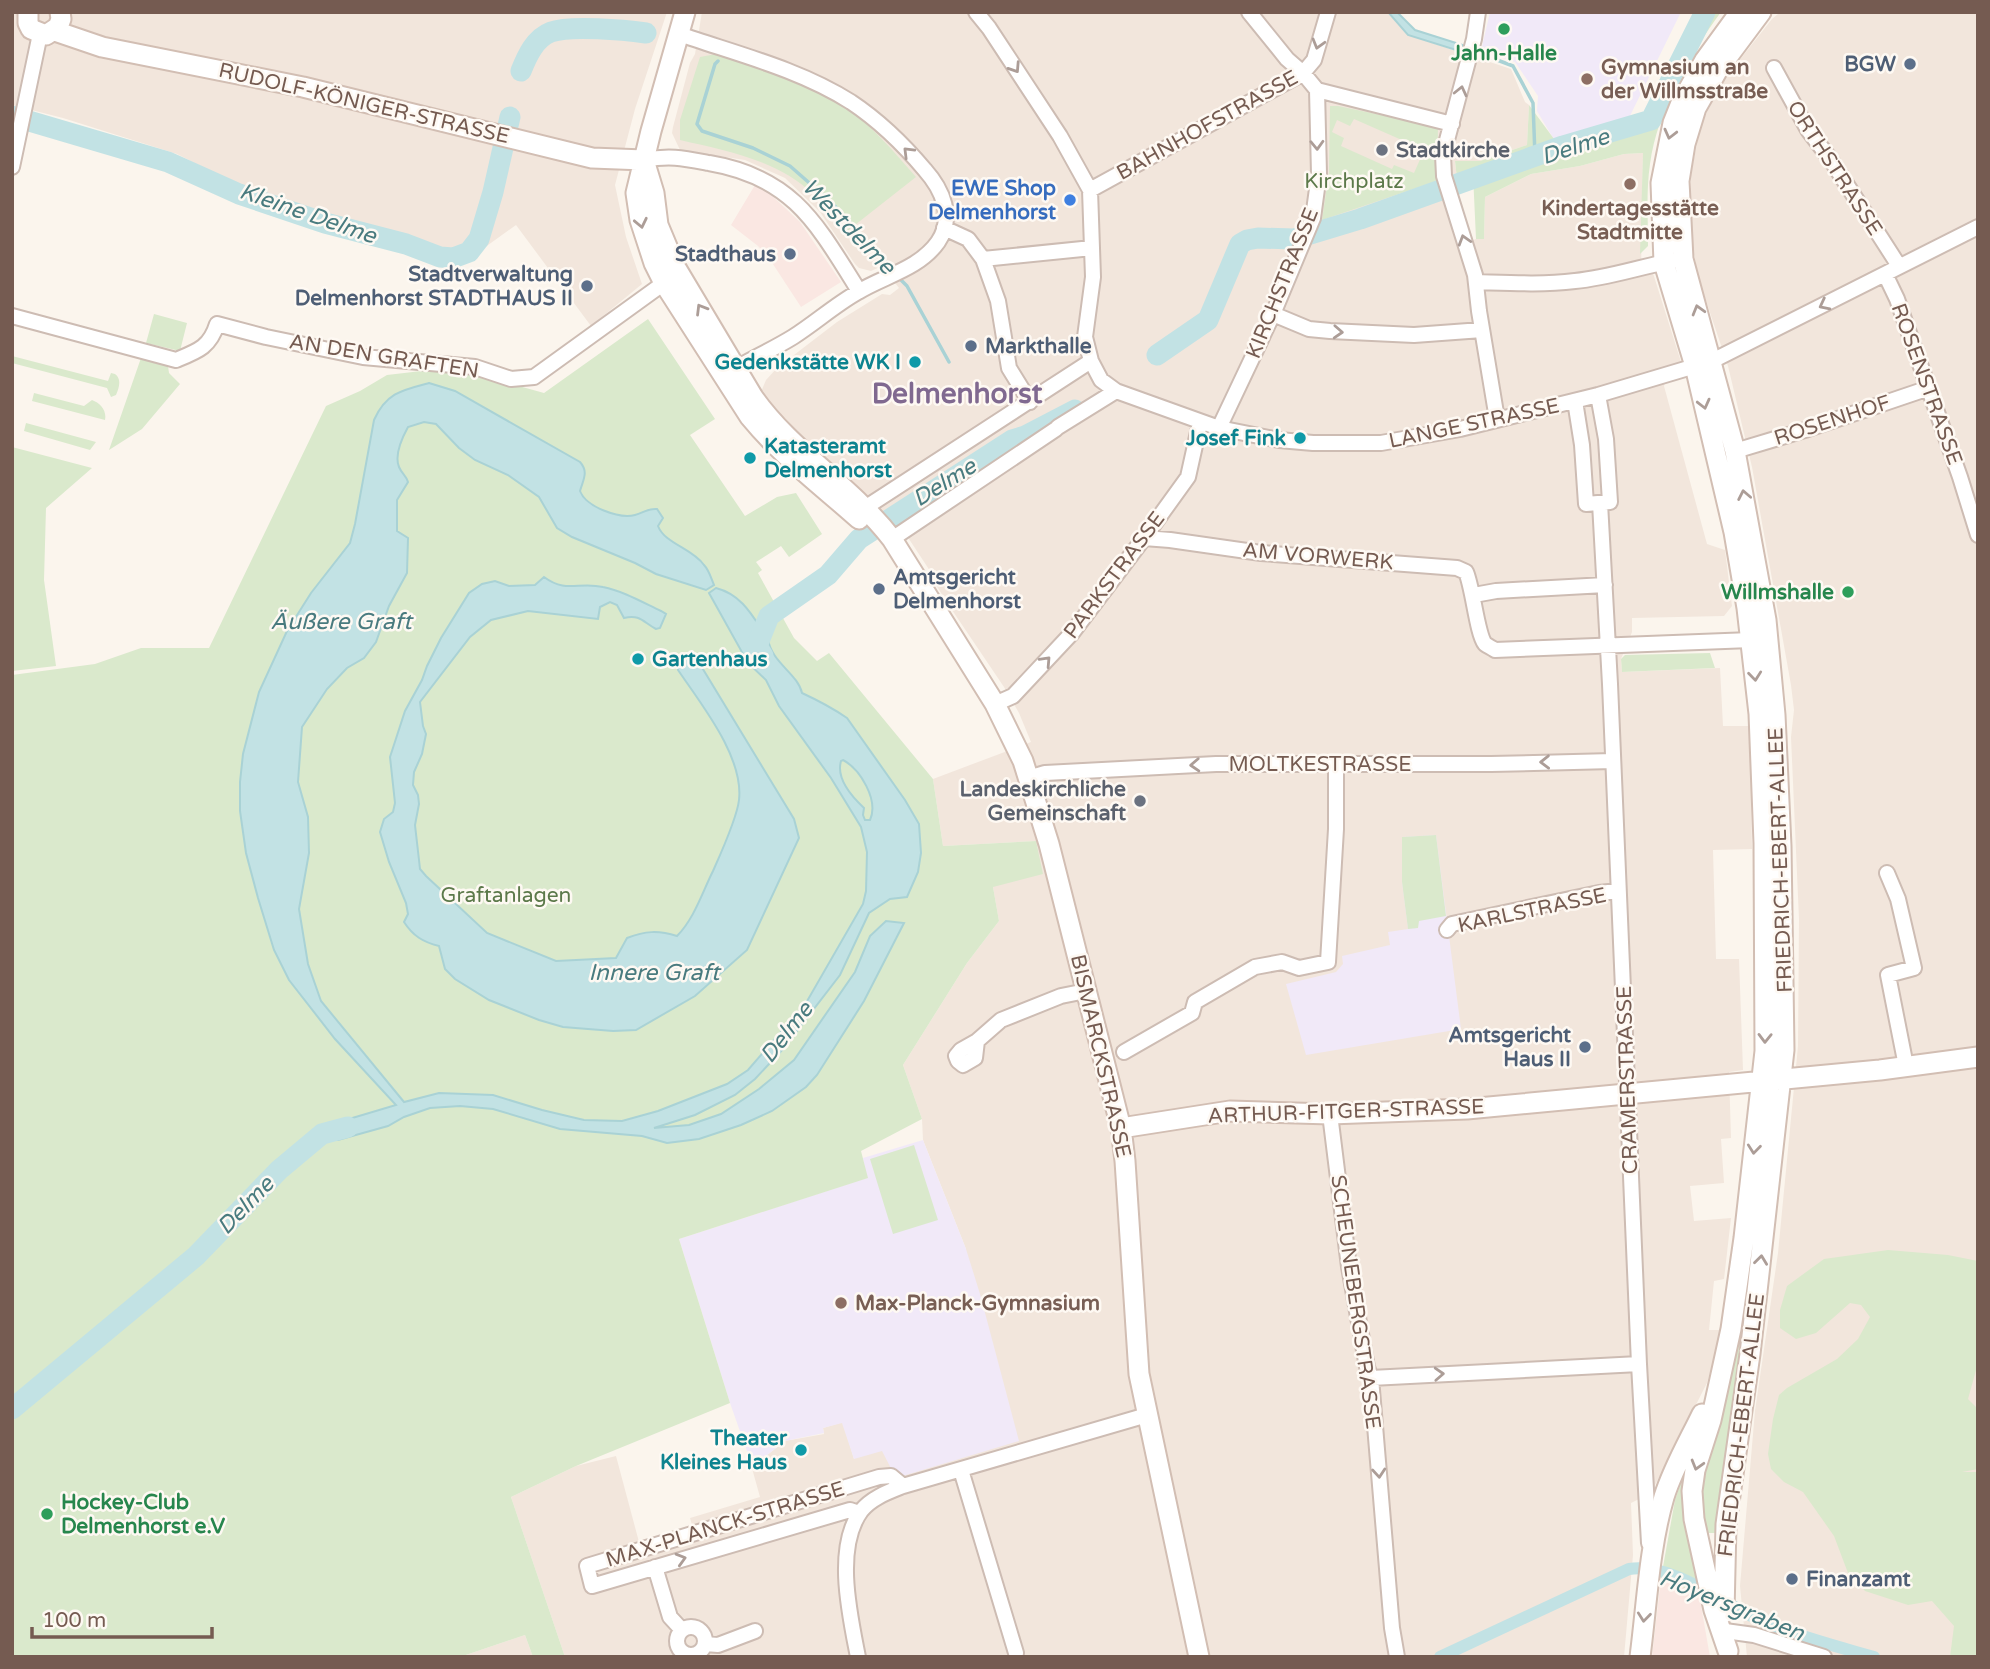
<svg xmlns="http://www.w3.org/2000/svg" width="1990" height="1669" viewBox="0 0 1990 1669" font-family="'Varela Round',sans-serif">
<rect width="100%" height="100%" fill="#fbf5ed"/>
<path fill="#f2e6dc" d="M12 12H667L635 109 615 185 626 237 642 284 591 326 516 225 470 258 331 223 230 181 177 154 63 118 12 105Z
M702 12H1388L1408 35 1511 69 1525 102 1529 105 1527 145 1480 161H1455L1457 179 1297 236H1246L1235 246 1203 319 1162 345 1154 354 1160 358 1209 324 1223 298 1241 247 1245 244 1260 240 1294 241 1399 209 1443 191 1458 246 1476 239H1484L1485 197 1531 174 1580 166 1624 154 1643 153 1641 273 1652 270 1682 365H1669L1664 386 1707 544 1725 550 1732 606 1724 616 1632 618V632L1621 659 1622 672 1720 668 1723 726H1750L1752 849 1713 850 1716 959H1739L1743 1070 1729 1072 1731 1138 1721 1139 1724 1183 1690 1186 1694 1221 1731 1218 1724 1279 1714 1281 1709 1330H1722L1707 1383 1651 1493 1631 1503 1633 1555 1624 1657H565L511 1497 576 1466 616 1456 639 1542 693 1528 690 1518 760 1497 748 1454 762 1459 785 1441 824 1434 823 1428 843 1422 854 1459 966 1249 923 1140 922 1119 903 1065 967 963 999 921 993 887 1036 841 943 846 933 779 1031 742 1019 713 1004 687 952 610 934 582 936 580 907 536 1086 402 1025 434 1013 430 1004 437V439L975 457 878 517 834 464 806 442 773 408 761 392 766 380 777 368 837 322 882 294 890 295 899 288 882 266 871 271 859 268 855 264 820 212 785 178 745 160 680 150 672 133 673 127 690 63 695 54Z
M1805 12H1978V1657H1747L1740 1586 1755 1411 1778 1253 1798 1046 1799 919 1791 737 1794 710 1791 685 1752 467 1728 366 1699 280 1689 228 1691 175 1700 126 1723 81 1772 19 1778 14Z
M525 1635 533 1657H460Z"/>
<path fill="#fae7e2" d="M755 185 768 192 800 222 841 282 801 307 767 255 758 246 731 225Z
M1661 1578 1699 1594 1710 1657H1652Z"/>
<path fill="#f1e9f8" d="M1490 12H1681L1626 124 1556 143 1537 111 1538 96 1515 62 1481 51Z
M1436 835 1461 1029 1306 1055 1286 984 1336 972 1343 964 1342 956 1390 945 1388 932 1408 929 1402 882V837Z
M923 1140 966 1249 980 1294 1019 1441 896 1478 882 1451 854 1459 842 1423 823 1428 824 1433 785 1441 762 1459 748 1454 730 1403 679 1239 867 1178 863 1158Z"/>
<path fill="#dae9cc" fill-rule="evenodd" d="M1695 12H1721C1688 57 1658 109 1650 164 1646 191 1648 219 1648 246L1640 254 1643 153 1624 154 1580 166 1531 174 1485 197 1484 239H1476L1473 174 1457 179 1455 161H1480L1527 145 1529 105 1557 143 1581 138 1648 117 1667 80Z
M716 54C758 69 804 81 842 105 871 124 893 151 916 177L846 232C835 220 826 206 814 195 778 160 727 151 680 140V120L700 57Z
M1330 106H1338L1438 127 1437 181 1322 220 1329 172ZM1354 119 1404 141 1403 146 1422 155 1414 173 1394 165 1392 169 1341 146 1344 138 1332 132 1337 120 1350 126Z
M154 314 187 323 180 351 146 343Z
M648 319 715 419 690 435 745 516 777 497 796 493 822 534 789 557 781 546 756 562 762 570 758 573 794 638 817 661 829 653 933 779 943 846 1036 841 1043 874 993 887 999 921 967 963 903 1065 922 1119 861 1151 868 1178 679 1239 730 1403 576 1466 511 1497 565 1657H533L525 1635 460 1657H12V675L95 664 141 648H209L326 406 360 391 387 375 430 370 480 375 544 393Z
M12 356 108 381 111 373 115 374C122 379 119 388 116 395L111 397 107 388 12 363Z
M141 358 168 366 169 373 180 384 142 429 109 450Z
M34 393 84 406 92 400C100 403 107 410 105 420L32 401Z
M26 423 96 442 90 450 24 431Z
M12 447 92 468 46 508 44 580 56 666 12 671Z
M1710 653 1715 668 1622 672 1621 659 1625 655Z
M1436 835 1446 916 1419 921 1418 928 1408 929 1402 882V837Z
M914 1145 938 1220 893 1234 870 1159Z
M1760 1207 1718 1533H1704C1695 1482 1718 1435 1729 1386 1741 1327 1742 1265 1760 1207Z
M1888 1250 1948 1255 1978 1261V1363L1968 1399 1978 1409V1469L1962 1472H1978V1657H1950L1954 1626 1932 1601 1908 1605 1865 1591 1848 1573 1834 1536 1803 1492 1784 1482 1771 1469 1768 1454 1773 1419 1779 1395 1787 1388 1837 1359 1858 1339 1870 1317 1861 1305 1850 1303 1816 1333 1796 1339 1780 1328V1310L1787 1286 1802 1275 1824 1259Z
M1698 1433 1693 1549 1699 1594 1661 1578 1675 1500Z"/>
<path fill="#c2e2e4" stroke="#a9d2d5" stroke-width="2" fill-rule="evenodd" d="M1388 12H1397L1415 30 1488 53 1485 59 1408 35Z
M429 383 455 391 580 462C589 472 583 480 580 491 586 507 619 519 635 515 643 513 648 508 657 509L663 518 658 526C665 544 692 548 704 565 709 570 711 578 714 585L706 590 656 574 635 563 572 537 557 528 539 497 508 475 475 460 459 448 436 424 424 422 408 427C402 438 394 455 399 467 402 474 406 475 408 482L397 500V531L408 538 407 573 389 606 376 642 364 658 347 668 327 689 302 727 298 782 308 817 309 853 299 909 308 964 321 1001 404 1102 439 1093 493 1095 542 1110 584 1120 622 1121 658 1111 727 1084 748 1070 806 1003 863 904 866 891 867 852 861 827 831 778 779 706 766 680 748 663 709 593 716 588C743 595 753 617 768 639 771 662 798 674 802 693 815 699 834 709 847 718L905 800 919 824 921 853 918 872 907 897 890 899 869 913 840 975 783 1049 755 1079 735 1095 695 1115 654 1128 689 1125 721 1114 759 1089 794 1060 855 972 870 936 886 921 904 923 864 1001 817 1075 806 1087 772 1111 741 1125 699 1139 667 1143 642 1136 560 1129 493 1109 460 1106 430 1108 404 1117 388 1126 338 1140 322 1134V1127L396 1105 335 1039 289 980 274 950 258 898 246 853 240 811V782L243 754 259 692 287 631 311 593 350 543 355 524 374 420C386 393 402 390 429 383ZM843 760C860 769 879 800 870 820H865L863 815 864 808C851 796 836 778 841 761Z
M544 577C567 594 578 581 603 587 623 591 642 602 661 611L666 614 660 628 656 629C643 622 640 614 624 618L617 605 610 602 600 607 598 619 528 611 491 620 470 637 420 702 423 726 426 734 422 754 414 772 413 785 418 795 419 804 415 825 419 860 420 869 426 876 487 933 556 961 616 958 627 938C645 931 658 930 677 936 694 919 702 893 713 871 721 853 737 818 739 800 744 757 701 704 678 670V666L690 655 698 661 794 819 799 838 747 950 695 996 636 1030 613 1031 563 1027 539 1020 489 1000 455 979 445 969 439 946C423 942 413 936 404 922L408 914 406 903 389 862 380 832 384 819 393 812 395 803 390 757 405 711 422 680 427 666 441 638 469 593 482 584 495 581 509 586 535 585Z"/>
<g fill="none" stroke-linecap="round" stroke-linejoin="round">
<path stroke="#a9d2d5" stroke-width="3.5" d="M1484 55 1513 66 1533 103 1535 156
M718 61 715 64 697 124 702 131 753 148 790 166 831 202 892 269
M899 278 907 286 949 362"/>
<path stroke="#c2e2e4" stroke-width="12" d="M1440 1657 1629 1569C1676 1562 1727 1608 1769 1624 1803 1638 1839 1647 1874 1657"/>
<path stroke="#c2e2e4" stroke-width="21" d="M521 71C527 56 535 38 551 32 570 25 625 30 646 33
M12 116 168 162 239 194 325 223 406 244 440 257 453 258 469 252 479 239 493 192 510 117
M1157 355 1208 320 1240 244 1247 240 1258 238 1294 239 1360 219 1563 146 1651 120 1705 12
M763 656 757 646 769 616 828 575 859 539 1012 440 1025 436 1075 410
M12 1409 196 1256 279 1170 322 1134 348 1127"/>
<defs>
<path id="street" d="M976 12 989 28 1060 136 1090 190 1093 277 1085 337 1091 361 1101 380 1116 391 1219 428 1279 440 1313 443H1381L1460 429 1598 395 1712 361 1978 227
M1249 12 1287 59 1303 73 1317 90 1452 124
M1478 12 1474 39 1443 155 1444 176 1475 275 1479 311 1497 419
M679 34C737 54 799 69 851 102 878 120 904 145 925 170 942 189 955 217 938 242 919 269 884 276 858 292 835 305 815 323 793 337 772 350 749 360 728 373
M1774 68 1808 130 1831 160 1899 266
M644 160C670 155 683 158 709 163 793 177 817 224 859 291
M12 167 40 34
M1090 190 1303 73 1314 60 1328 12
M944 228 968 239 983 259 998 301 1009 368 1030 402
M983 259 1092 248
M1885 274 1897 299 1960 477 1978 535
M1476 282C1509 283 1542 285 1575 281 1608 278 1639 267 1672 261
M1273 314 1309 329 1330 331 1414 335 1482 330
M12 316 176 360C198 351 210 347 217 324L266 337 363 357 475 367 511 379 534 377 664 283
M1575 401 1582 445 1586 504 1610 502 1606 439 1598 395
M1058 427 1116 391
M1219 428 1273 314 1313 218 1319 174 1317 90
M1735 451 1805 430 1929 388
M1600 503 1610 684 1639 1364 1649 1543
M857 513 1091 361
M1144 538 1170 540 1261 553 1457 568 1466 572C1473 588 1477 634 1485 644 1488 646 1492 648 1495 650L1751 640
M892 539 1056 429
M1474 595 1496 591 1605 585
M995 704 1013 696 1072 633 1144 538 1188 477 1200 423
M1028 778 1045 773 1216 764H1491L1613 761
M1887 873 1898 899 1914 968 1888 975 1906 1066
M1447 930 1452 924 1599 893 1618 891
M977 1041 975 1058 963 1065 958 1061 956 1056 961 1050 977 1041 1001 1020 1061 996 1086 991
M1124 1052 1192 1013 1195 1002 1255 967 1282 962 1299 968 1328 962 1336 829V763
M1330 1114 1349 1267 1367 1367 1371 1378 1392 1628 1397 1657
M1371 1378 1639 1364
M961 1470 1016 1653
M859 1513 850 1510 592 1586 587 1566 879 1477 891 1476 903 1486
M655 1567 670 1617 682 1630
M677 1641a14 14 0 1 1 28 0a14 14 0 1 1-28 0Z
M1725 1631 1754 1635 1824 1657
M705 1644 718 1645 755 1631
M858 1657C850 1616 834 1548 861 1511 871 1498 888 1492 903 1486L1147 1415"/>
<path id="secondary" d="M28 12V23L31 29 46 35 58 27 61 19 60 12
M685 12 651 131 636 193 640 220 654 263 664 283 750 417C782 456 821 485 859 519
M55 31 102 47 303 87 592 158 644 160
M644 160 654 193 658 225 676 268 753 397C791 451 851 486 892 539L995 704 1023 761 1049 844 1121 1128 1125 1161 1139 1374 1199 1657
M1121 1128 1230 1111 1330 1114 1467 1109 1880 1070 1978 1057
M1724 1613 1726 1524 1750 1354 1784 1050 1781 846 1775 715 1766 620 1735 451 1683 259 1679 181 1685 144 1696 108 1717 71 1761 12
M1728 1651 1714 1610 1694 1519 1692 1491 1695 1470 1711 1420 1731 1329 1744 1238 1765 1051 1764 843 1759 714 1747 608 1734 532 1695 366 1664 263 1661 183 1673 123 1681 103 1705 60 1740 12
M1640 1657C1647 1603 1649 1549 1664 1497 1673 1468 1689 1441 1702 1414"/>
</defs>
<use href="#street" stroke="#cdbcb3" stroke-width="18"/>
<use href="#secondary" stroke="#d2beb3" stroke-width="23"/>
<use href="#street" stroke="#fff" stroke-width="14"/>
<use href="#secondary" stroke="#fff" stroke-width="19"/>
</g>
<defs><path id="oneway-chevron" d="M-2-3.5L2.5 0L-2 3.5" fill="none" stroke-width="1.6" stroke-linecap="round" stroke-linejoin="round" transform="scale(1.75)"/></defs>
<g stroke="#ac9d97">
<use href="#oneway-chevron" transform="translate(1318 44) rotate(106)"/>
<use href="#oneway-chevron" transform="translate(1015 68) rotate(57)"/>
<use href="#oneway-chevron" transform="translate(1461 91) rotate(-77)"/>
<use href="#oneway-chevron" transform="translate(1670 134) rotate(104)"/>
<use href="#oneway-chevron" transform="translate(1317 145) rotate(88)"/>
<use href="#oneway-chevron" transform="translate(908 152) rotate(-135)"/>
<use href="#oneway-chevron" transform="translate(641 223) rotate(78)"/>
<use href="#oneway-chevron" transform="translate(1464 240) rotate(-107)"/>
<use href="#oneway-chevron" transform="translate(1824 305) rotate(153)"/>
<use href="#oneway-chevron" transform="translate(701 309) rotate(-121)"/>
<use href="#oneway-chevron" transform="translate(1698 310) rotate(-106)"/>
<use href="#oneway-chevron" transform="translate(1338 332) rotate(3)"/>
<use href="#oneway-chevron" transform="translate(1704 404) rotate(76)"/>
<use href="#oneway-chevron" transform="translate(1744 495) rotate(-101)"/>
<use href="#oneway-chevron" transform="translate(1046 661) rotate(-47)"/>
<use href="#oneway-chevron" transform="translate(1755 676) rotate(84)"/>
<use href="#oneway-chevron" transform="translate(1545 762) rotate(179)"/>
<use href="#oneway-chevron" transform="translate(1195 765) rotate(177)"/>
<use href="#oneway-chevron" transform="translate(1765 1038) rotate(91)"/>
<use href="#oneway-chevron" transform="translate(1754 1149) rotate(96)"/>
<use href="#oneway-chevron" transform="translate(1761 1260) rotate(-83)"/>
<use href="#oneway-chevron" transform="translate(1439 1374) rotate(-3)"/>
<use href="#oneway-chevron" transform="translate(1697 1465) rotate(106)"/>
<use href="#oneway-chevron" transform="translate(1379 1473) rotate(85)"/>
<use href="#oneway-chevron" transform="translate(681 1559) rotate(-16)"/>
<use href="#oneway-chevron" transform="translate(1644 1617) rotate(96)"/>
</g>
<g fill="#2e9e5b" stroke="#fef9f3" stroke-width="2.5">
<circle cx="1504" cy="29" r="7"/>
<circle cx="1848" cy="592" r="7"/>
<circle cx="47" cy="1514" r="7"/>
</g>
<g fill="#5c6f8a" stroke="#fef9f3" stroke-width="2.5">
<circle cx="1910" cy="64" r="7"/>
<circle cx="790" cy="254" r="7"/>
<circle cx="587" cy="286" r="7"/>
<circle cx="971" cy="346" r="7"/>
<circle cx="879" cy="589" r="7"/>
<circle cx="1585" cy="1047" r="7"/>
<circle cx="1792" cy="1579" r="7"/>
</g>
<g fill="#8d6e63" stroke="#fef9f3" stroke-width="2.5">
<circle cx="1587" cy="79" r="7"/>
<circle cx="1630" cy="184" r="7"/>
<circle cx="841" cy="1303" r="7"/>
</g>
<g fill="#6b7280" stroke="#fef9f3" stroke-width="2.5">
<circle cx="1382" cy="150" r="7"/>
<circle cx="1140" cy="801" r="7"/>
</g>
<circle fill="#3f7fe0" stroke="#fef9f3" stroke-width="2.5" cx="1070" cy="200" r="7"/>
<g fill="#0f9aa8" stroke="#fef9f3" stroke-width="2.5">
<circle cx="915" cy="362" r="7"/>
<circle cx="1300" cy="438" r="7"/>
<circle cx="750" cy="458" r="7"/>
<circle cx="638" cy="659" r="7"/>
<circle cx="801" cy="1450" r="7"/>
</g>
<g text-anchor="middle" stroke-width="5" stroke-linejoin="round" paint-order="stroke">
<g font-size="21" font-weight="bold" fill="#27864d" stroke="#fef9f3">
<text x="1504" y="60">Jahn-Halle</text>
<text x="1834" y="599" text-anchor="end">Willmshalle</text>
<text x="61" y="1509" text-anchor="start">Hockey-Club<tspan x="61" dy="24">Delmenhorst e.V</tspan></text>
</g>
<g font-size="21" font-weight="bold" fill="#4e5e75" stroke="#fef9f3" text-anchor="end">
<text x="1896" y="71">BGW</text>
<text x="776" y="261">Stadthaus</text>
<text x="573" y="281">Stadtverwaltung<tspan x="573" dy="24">Delmenhorst STADTHAUS II</tspan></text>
<text x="985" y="353" text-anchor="start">Markthalle</text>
<text x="893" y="584" text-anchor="start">Amtsgericht<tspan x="893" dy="24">Delmenhorst</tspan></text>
<text x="1571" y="1042">Amtsgericht<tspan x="1571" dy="24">Haus II</tspan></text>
<text x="1806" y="1586" text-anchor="start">Finanzamt</text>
</g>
<g font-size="21" font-weight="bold" fill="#785e54" stroke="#fef9f3" text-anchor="start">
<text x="1601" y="74">Gymnasium an<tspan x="1601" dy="24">der Willmsstraße</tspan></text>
<text x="1630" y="215" text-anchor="middle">Kindertagesstätte<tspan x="1630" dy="24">Stadtmitte</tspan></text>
<text x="855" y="1310">Max-Planck-Gymnasium</text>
</g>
<g font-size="21" fill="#755b51" stroke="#fef9f3">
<text transform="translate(364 103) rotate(13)" y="7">RUDOLF-KÖNIGER-STRASSE</text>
<text transform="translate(1207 125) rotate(-29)" y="7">BAHNHOFSTRASSE</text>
<text transform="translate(1835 168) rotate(57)" y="7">ORTHSTRASSE</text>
<text transform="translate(1282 283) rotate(-68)" y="7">KIRCHSTRASSE</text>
<text transform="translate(384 356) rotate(9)" y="7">AN DEN GRAFTEN</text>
<text transform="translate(1927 384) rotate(70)" y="7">ROSENSTRASSE</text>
<text transform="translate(1832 420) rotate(-18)" y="7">ROSENHOF</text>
<text transform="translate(1474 423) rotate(-12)" y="7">LANGE STRASSE</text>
<text transform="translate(1318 556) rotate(5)" y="7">AM VORWERK</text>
<text transform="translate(1114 575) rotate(-53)" y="7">PARKSTRASSE</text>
<text x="1320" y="771">MOLTKESTRASSE</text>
<text transform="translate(1780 860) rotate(-92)" y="7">FRIEDRICH-EBERT-ALLEE</text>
<text transform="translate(1532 910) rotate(-12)" y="7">KARLSTRASSE</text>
<text transform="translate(1101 1056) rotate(77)" y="7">BISMARCKSTRASSE</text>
<text transform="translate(1627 1080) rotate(-92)" y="7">CRAMERSTRASSE</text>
<text transform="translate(1346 1111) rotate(-2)" y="7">ARTHUR-FITGER-STRASSE</text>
<text transform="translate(1356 1302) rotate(82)" y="7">SCHEUNEBERGSTRASSE</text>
<text transform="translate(1741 1425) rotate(-83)" y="7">FRIEDRICH-EBERT-ALLEE</text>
<text transform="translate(725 1524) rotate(-17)" y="7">MAX-PLANCK-STRASSE</text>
</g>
<g font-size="21" font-weight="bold" fill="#5b616d" stroke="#fef9f3" text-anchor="start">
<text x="1396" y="157">Stadtkirche</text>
<text x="1126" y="796" text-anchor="end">Landeskirchliche<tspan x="1126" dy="24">Gemeinschaft</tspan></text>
</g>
<g font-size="21" fill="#5c794a" stroke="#fef9f3">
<text x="1354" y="188">Kirchplatz</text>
<text x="506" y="902">Graftanlagen</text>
</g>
<g font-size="21" font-weight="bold" fill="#366cbe" stroke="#fef9f3" text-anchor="end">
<text x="1056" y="195">EWE Shop<tspan x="1056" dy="24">Delmenhorst</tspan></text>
</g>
<g font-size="21" font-weight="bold" fill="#0d838f" stroke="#fef9f3" text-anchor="end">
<text x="901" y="369">Gedenkstätte WK I</text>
<text x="1286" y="445">Josef Fink</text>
<text x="764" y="453" text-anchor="start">Katasteramt<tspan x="764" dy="24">Delmenhorst</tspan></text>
<text x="652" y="666" text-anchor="start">Gartenhaus</text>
<text x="787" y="1445">Theater<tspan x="787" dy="24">Kleines Haus</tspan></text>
</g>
<g font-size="23" font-style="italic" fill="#497b7f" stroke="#fef9f3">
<text transform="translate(1575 146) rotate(-18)" y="8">Delme</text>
<text transform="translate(308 213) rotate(19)" y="8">Kleine Delme</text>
<text transform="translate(849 226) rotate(46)" y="8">Westdelme</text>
<text transform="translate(944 482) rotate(-32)" y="8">Delme</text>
<text x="341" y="629">Äußere Graft</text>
<text x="654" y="980">Innere Graft</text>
<text transform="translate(786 1032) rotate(-52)" y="8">Delme</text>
<text transform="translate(245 1205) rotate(-46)" y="8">Delme</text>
<text transform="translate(1732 1605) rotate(22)" y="8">Hoyersgraben</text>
</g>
<g font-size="28" font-weight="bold" fill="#806990" stroke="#fef9f3">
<text x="957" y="403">Delmenhorst</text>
</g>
</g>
<rect width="1990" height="1669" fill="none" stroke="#755b51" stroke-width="28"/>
<path d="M32 1627v10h180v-10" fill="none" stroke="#755b51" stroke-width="3.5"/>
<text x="42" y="1627" font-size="21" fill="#755b51" stroke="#fef9f3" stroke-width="5" paint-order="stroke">100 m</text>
</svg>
